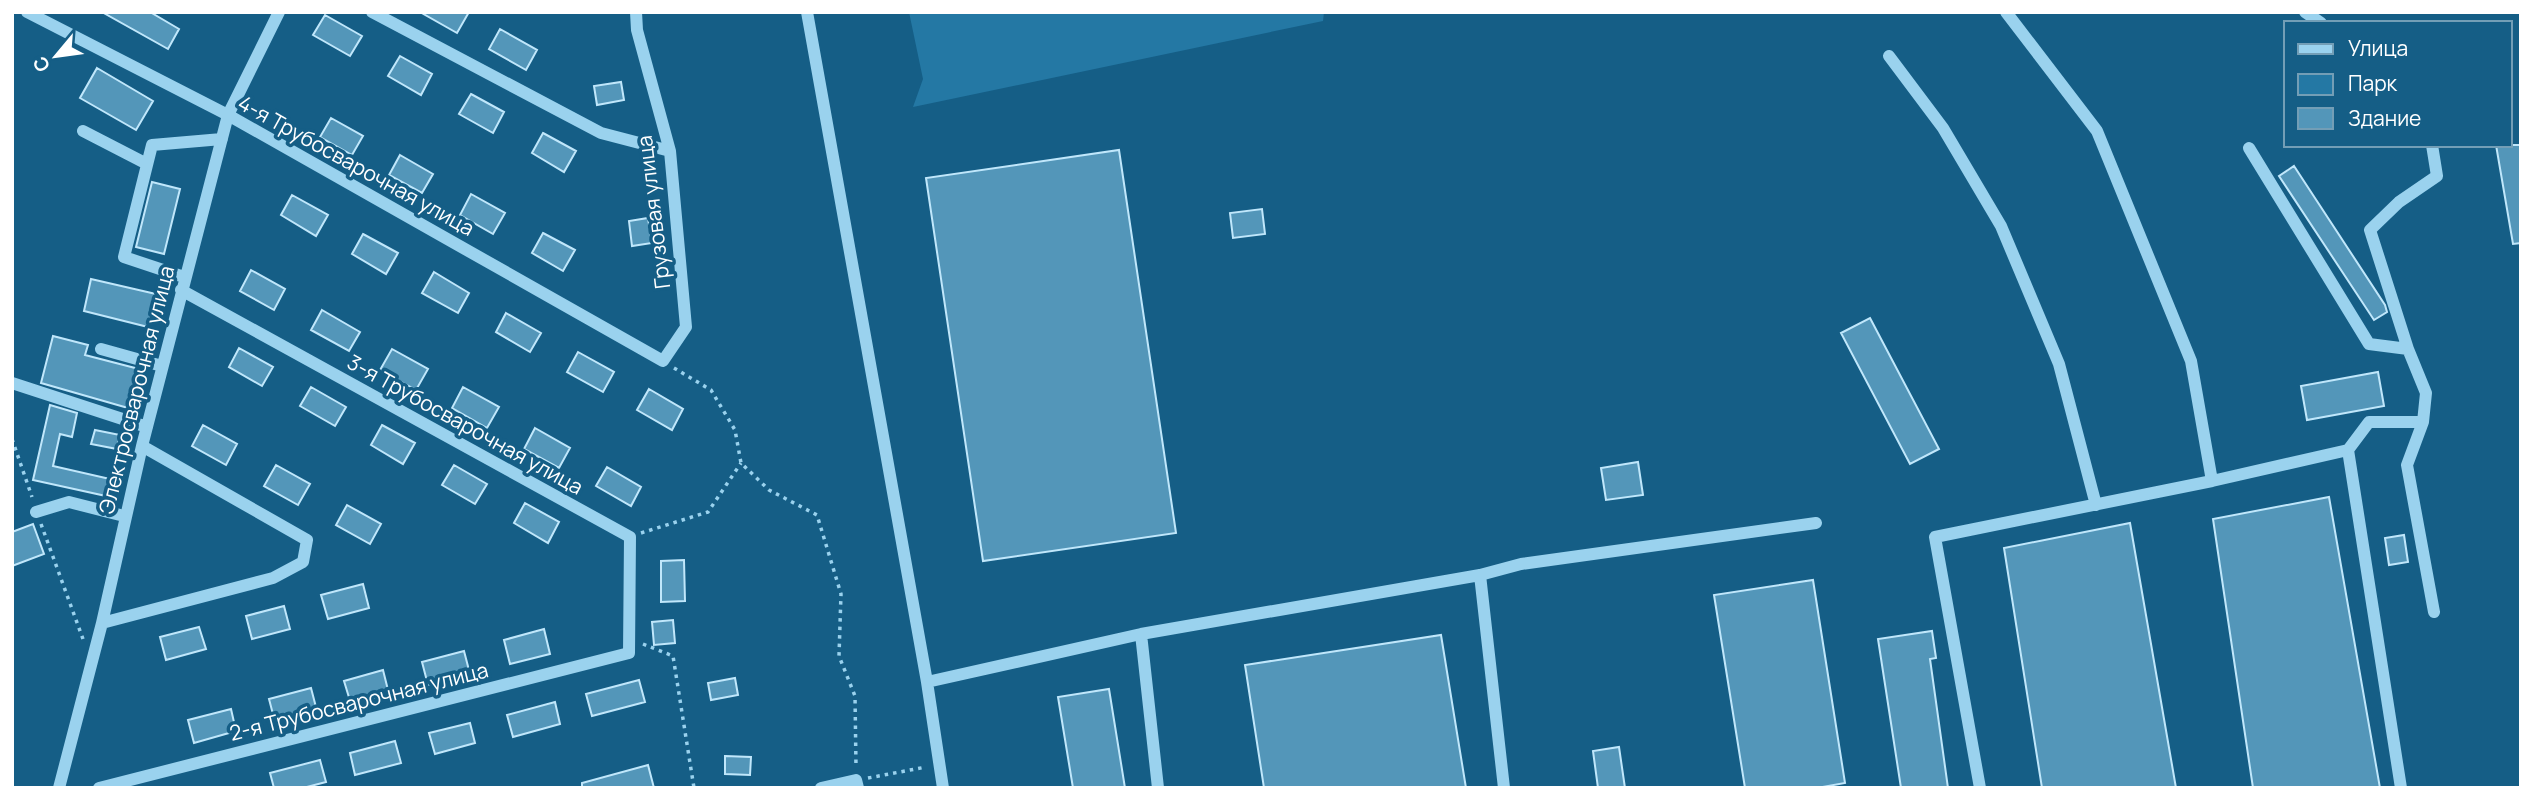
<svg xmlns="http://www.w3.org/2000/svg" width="2533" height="800" viewBox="0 0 2533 800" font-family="Manrope,sans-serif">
<rect width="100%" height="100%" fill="#155e86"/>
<path fill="#2478a4" d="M909 12H1324L1323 21 913 107 923 79Z"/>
<path fill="#5396b9" stroke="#c0e7fb" stroke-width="2" d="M102 12H150L179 29 168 49Z
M420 12H469L457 33Z
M325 15 362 36 350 56 313 35Z
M500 29 537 50 526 70 489 49Z
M400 56 432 74 421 95 388 76Z
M97 68 153 101 136 130 80 98Z
M621 82 624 100 597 105 594 86Z
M471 94 504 112 493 133 459 114Z
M331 118 363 136 352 155 320 137Z
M543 133 576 151 564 172 532 153Z
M2496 145H2521V243L2513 244Z
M1119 150 1176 533 983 561 926 178Z
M400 155 433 174 422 193 389 175Z
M2294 166 2385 305 2387 312 2374 320 2279 176Z
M152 182 180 189 164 254 136 247Z
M471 194 505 213 493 234 460 215Z
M292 195 328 215 316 236 281 215Z
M1262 209 1265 234 1233 238 1230 213Z
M648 218 652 243 632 246 629 221Z
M543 233 575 250 563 271 532 253Z
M363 234 398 253 386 274 352 254Z
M251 270 285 289 274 310 240 291Z
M434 272 469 293 458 313 422 293Z
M91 279 156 294 148 327 84 311Z
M322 310 360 332 349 351 311 330Z
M506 313 541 333 530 352 496 332Z
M1870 318 1939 449 1910 464 1841 333Z
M53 336 88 345 85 355 139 369 128 408 41 383Z
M239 348 273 367 262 386 229 367Z
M392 349 428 369 416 390 380 370Z
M578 352 614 372 603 392 567 372Z
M2378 372 2384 406 2307 420 2301 386Z
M311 387 346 407 335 426 300 406Z
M463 387 499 407 487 428 452 408Z
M649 389 683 409 672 430 637 410Z
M50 405 77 413 72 437 60 434 53 466 110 479 106 496 33 480Z
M203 425 237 444 226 465 192 446Z
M382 425 415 443 403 464 371 445Z
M535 428 570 448 559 468 524 449Z
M95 430 120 435 117 449 91 444Z
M1638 462 1643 495 1606 500 1601 468Z
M276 465 310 484 298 505 264 486Z
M454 465 487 484 475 504 442 485Z
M607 467 641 487 631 506 596 486Z
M2329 497 2380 788H2253L2213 519Z
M525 503 559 522 548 543 514 523Z
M347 505 381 524 370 544 336 525Z
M2130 523 2176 788H2042L2004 548Z
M33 524 44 554 12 566V532Z
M2404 535 2408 562 2389 565 2385 538Z
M684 560 685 601 661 602V561Z
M1813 580 1845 783 1817 788H1745L1714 595Z
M363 584 369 608 328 619 321 595Z
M284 606 290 629 252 639 246 616Z
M673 620 675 643 654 645 652 622Z
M199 627 206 649 166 660 160 637Z
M544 629 550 654 510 664 504 640Z
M1932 631 1936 658 1930 659 1948 788H1901L1878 639Z
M1441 635 1466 788H1264L1245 665Z
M464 651 470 674 428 685 422 662Z
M383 670 389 694 351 704 344 681Z
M735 678 738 695 711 700 708 683Z
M639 680 645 702 592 716 586 694Z
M311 688 317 711 275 722 269 699Z
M1109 689 1125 788H1073L1058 697Z
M555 702 560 724 513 737 507 715Z
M231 709 236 731 194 743 188 720Z
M470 723 475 743 435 754 429 733Z
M395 741 401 763 355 775 350 753Z
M1619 747 1625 788H1598L1593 751Z
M725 756 751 757 750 775 725 774Z
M320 760 326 782 303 788H274L270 773Z
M648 765 654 788H582V783Z"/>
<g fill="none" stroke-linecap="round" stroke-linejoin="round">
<path stroke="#9ad2ee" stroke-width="3.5" stroke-dasharray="3.5 5" stroke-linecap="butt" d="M674 368 711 390 735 430 741 463 769 490 817 515 841 594 839 656 855 696 856 767
M12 439 32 497
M41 524 83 639
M641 533 708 512 741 463
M643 644 673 656 694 788
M868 778 926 767"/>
<path stroke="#9ad2ee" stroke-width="12" d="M27 12 228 115 663 361 686 327 670 151 637 30 636 12
M372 12 601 133 670 151
M807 12 927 682 943 788
M2006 12 2097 131 2191 361 2212 481
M2305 12 2321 23
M1889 56 1943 128 2001 226 2059 364 2096 505
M83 131 147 164
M184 277 124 257 152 145 222 139
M101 349 162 366
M2408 349 2370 230 2399 202 2437 176 2432 145
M12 383 147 427
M2423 422 2407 465 2434 612
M2348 450 2401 788
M36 512 69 502 124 516
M1480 575 1504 788
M102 623 273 578 303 562 307 540 142 446
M1141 634 1158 788
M927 682 1141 634 1480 575 1521 564 1816 523
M59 788 102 623 142 446 228 115 279 12
M99 788 629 653 630 537 181 290
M821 788 856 780 858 788
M1980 788 1935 537 2212 481 2348 450 2369 422H2423L2426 393 2408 349 2369 344 2249 148"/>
</g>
<g text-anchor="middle" stroke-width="7" stroke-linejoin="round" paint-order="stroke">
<g font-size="21" fill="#fff" stroke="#155e86">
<text transform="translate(356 166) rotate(29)" y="7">4-я Трубосварочная улица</text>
<text transform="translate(654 212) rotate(-97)" y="7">Грузовая улица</text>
<text transform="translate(137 390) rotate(-76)" y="7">Электросварочная улица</text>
<text transform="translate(465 425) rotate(29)" y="7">3-я Трубосварочная улица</text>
<text transform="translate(359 702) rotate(-14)" y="7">2-я Трубосварочная улица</text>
</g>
</g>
<rect width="2533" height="800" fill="none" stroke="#ffffff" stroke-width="28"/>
<rect x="2284" y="21" width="228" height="126" fill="#155e86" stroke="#739eb6" stroke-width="2"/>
<rect x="2298" y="44" width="35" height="10" fill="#9ad2ee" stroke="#739eb6" stroke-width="2"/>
<text x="2348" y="56" font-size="21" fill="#ffffff">Улица</text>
<rect x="2298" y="74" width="35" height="21" fill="#2478a4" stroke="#739eb6" stroke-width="2"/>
<text x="2348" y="91" font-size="21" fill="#ffffff">Парк</text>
<rect x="2298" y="108" width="35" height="21" fill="#5396b9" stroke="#739eb6" stroke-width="2"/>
<text x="2348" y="126" font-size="21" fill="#ffffff">Здание</text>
<g transform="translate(56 56) rotate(241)" stroke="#155e86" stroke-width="5" paint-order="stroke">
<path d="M0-5L12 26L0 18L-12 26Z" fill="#ffffff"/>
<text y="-10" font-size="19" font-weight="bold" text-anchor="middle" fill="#ffffff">С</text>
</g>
</svg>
